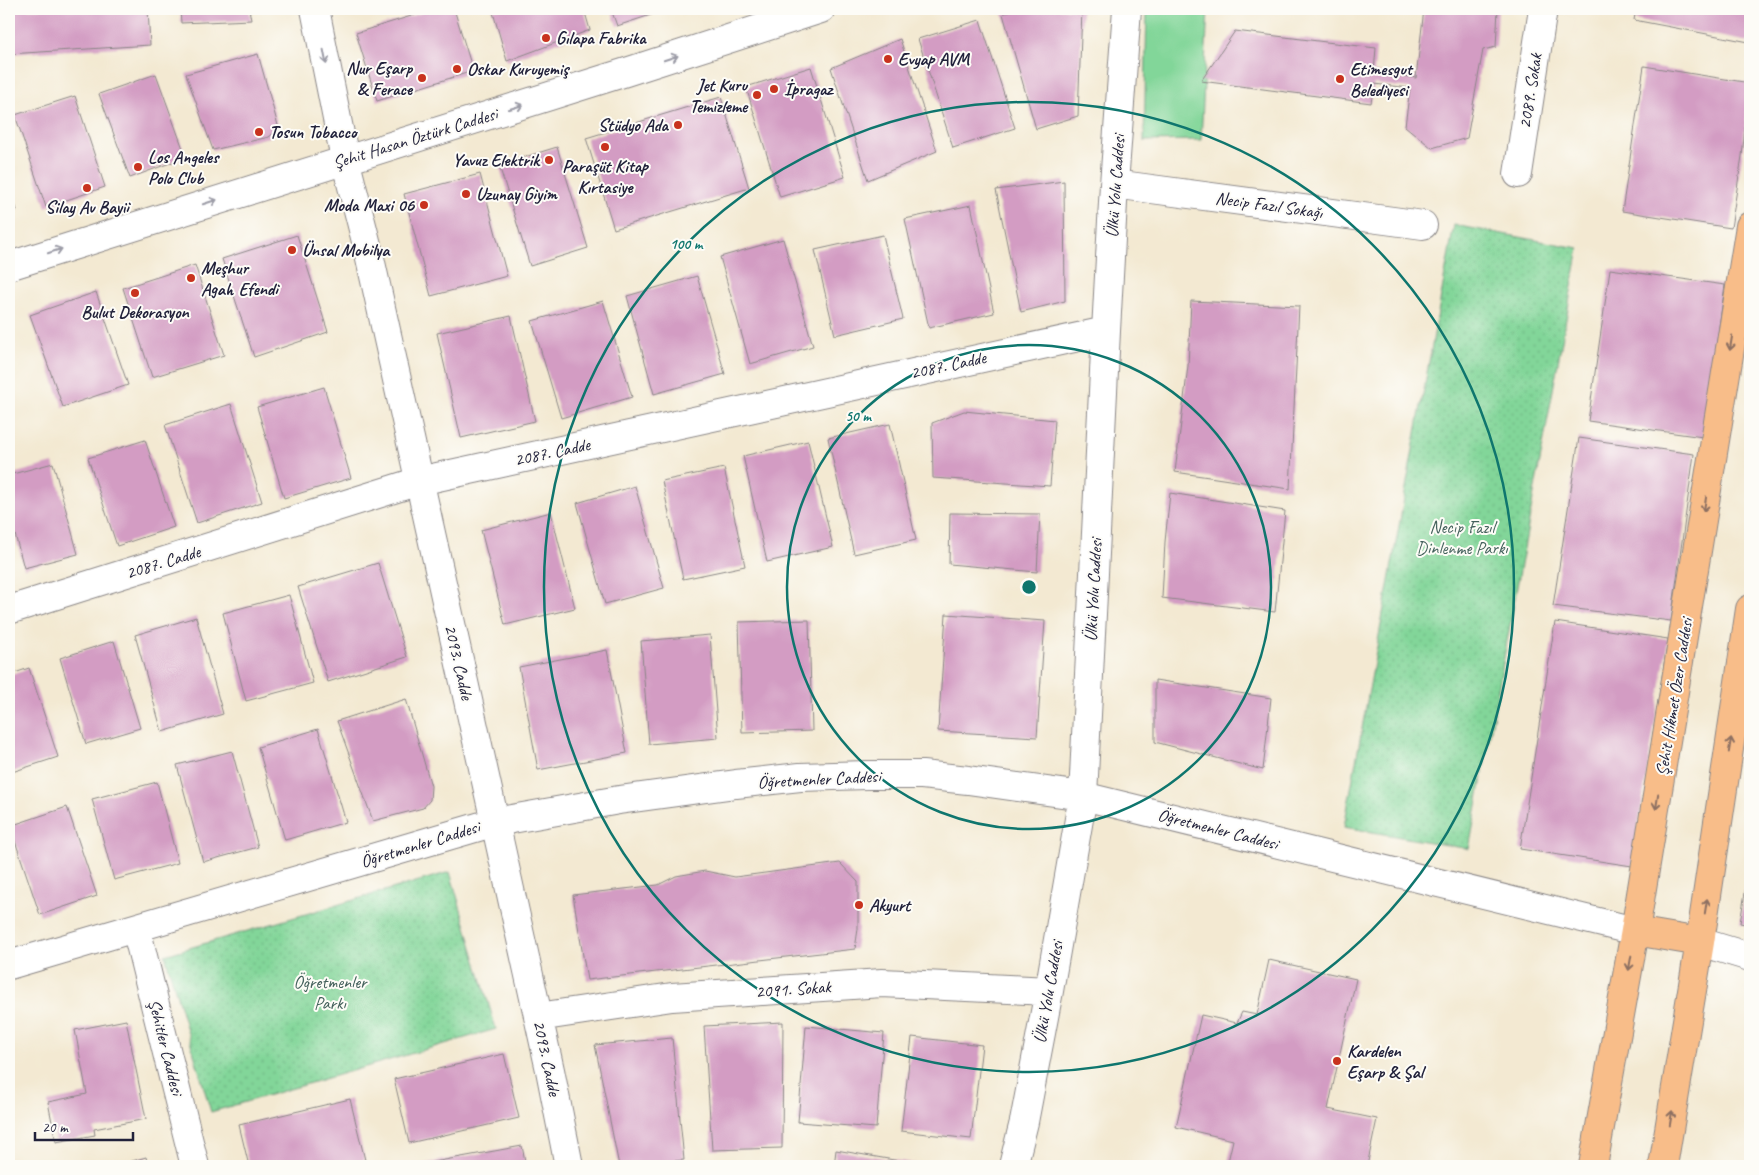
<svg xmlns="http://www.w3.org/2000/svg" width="1759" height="1175" viewBox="0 0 1759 1175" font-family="Caveat,sans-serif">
<defs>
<pattern id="park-dots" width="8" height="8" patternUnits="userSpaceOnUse" patternTransform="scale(1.25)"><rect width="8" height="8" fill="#82d699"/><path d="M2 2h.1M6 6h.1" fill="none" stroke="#70b785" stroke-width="1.8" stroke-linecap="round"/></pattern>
</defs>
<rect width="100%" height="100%" fill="#fdfcf7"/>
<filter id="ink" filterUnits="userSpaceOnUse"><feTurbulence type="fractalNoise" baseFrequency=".02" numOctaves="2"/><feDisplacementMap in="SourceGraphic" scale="10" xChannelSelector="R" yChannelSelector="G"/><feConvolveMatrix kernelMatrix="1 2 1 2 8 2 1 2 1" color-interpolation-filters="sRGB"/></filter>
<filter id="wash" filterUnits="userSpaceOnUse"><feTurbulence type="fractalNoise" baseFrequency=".0096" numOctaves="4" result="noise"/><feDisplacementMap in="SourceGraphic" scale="20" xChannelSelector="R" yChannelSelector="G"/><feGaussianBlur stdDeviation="1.12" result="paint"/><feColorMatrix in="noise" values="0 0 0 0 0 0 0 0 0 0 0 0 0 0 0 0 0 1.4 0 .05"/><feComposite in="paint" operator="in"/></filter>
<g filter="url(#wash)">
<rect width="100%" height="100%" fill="#f3e9d2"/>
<path fill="#82d699" stroke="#527c6a" d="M1147 9H1208L1201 140 1144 141Z"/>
<path fill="url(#park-dots)" stroke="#527c6a" d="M1454 225 1579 248 1469 849 1344 827Z
M450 872 496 1029 211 1112 165 955Z"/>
<g id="blocks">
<path fill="#d39cc3" d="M9 9H148L150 45 9 54Z
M180 9H249L251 20 181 23Z
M434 9H454L473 71 377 101 356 33Z
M492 9H584L590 30 507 61Z
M611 9H669L617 26Z
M1016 9H1082L1078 116 1036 129 1003 14Z
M1424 9H1498L1496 47 1483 50 1467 138 1432 148 1405 126 1410 88 1374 84 1371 103 1201 81 1235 31 1376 48 1374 72 1416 78Z
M1636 9H1750L1749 42 1634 20Z
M980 20 1015 128 953 148 918 39Z
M900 39 937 151 868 180 831 68Z
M258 54 279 129 269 137 213 150 186 74Z
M1644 66 1750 83 1742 156 1731 228 1622 211Z
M811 67 845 177 780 197 746 87Z
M156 74 186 157 130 178 99 94Z
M75 96 105 187 46 207 15 115Z
M721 97 749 188 614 229 586 138Z
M557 147 588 248 530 266 499 165Z
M480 174 507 276 431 296 404 194Z
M1064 181 1065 301 1021 312 996 190Z
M9 186 17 210 9 212Z
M971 205 994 313 929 328 905 219Z
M297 235 328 332 254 357 222 259Z
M883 235 903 319 835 335 815 250Z
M783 239 813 346 750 364 720 257Z
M195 265 224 355 152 377 123 288Z
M1610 269 1725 285 1703 437 1588 421Z
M697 276 725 374 654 394 627 296Z
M96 292 128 385 63 407 30 315Z
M603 301 632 397 561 418 532 321Z
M1191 301 1299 306 1290 489 1175 472 1188 366Z
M511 316 535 421 461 438 437 333Z
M324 387 351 478 284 498 257 407Z
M231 404 262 502 197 523 165 425Z
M964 411 1055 420 1050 486 933 478 932 423Z
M890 424 916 540 854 554 828 438Z
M1579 438 1694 454 1671 621 1553 606Z
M145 440 174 527 117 546 88 458Z
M808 441 833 547 767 562 743 456Z
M53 463 78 554 24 568 9 512V475Z
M724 468 745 566 683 579 662 481Z
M635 486 664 588 605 604 577 503Z
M1170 493 1285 511 1275 612 1162 598 1165 542Z
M551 512 575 608 505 625 481 530Z
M950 513 1040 514 1037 572 949 564Z
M378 563 407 657 328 682 298 587Z
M289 595 313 683 246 701 223 613Z
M946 614 1045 621 1037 737 938 731Z
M196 617 223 714 162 732 135 635Z
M809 620 812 731 742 733 739 622Z
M1555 622 1668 639 1632 866 1520 849Z
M710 635 718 738 649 744 641 641Z
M114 641 140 728 86 744 60 658Z
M607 650 627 753 538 770 519 667Z
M29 668 58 757 9 773V675Z
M1155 680 1271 698 1263 770 1155 742Z
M406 699 431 786 430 800 423 808 373 821 337 721Z
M318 729 346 822 285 840 258 747Z
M232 751 258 847 203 862 177 765Z
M157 782 178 863 114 880 92 799Z
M67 807 97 896 40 915 10 826Z
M840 863 858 882V929L855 949 587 980 573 895 658 885 676 876 705 871 735 877Z
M1749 868H1750V925L1740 923Z
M1269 960 1356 979 1328 1109 1377 1119 1367 1166H1227L1233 1140 1176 1127 1201 1015 1237 1023 1242 1012 1257 1015Z
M126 1020 146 1119 94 1129 95 1135 56 1142 48 1102 87 1094 75 1030Z
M783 1022 782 1148 712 1150 704 1026Z
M806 1026 884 1033 876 1128 798 1122Z
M912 1037 982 1045 971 1139 901 1131Z
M672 1038 684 1160 619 1166 595 1045Z
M504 1054 519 1118 409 1143 394 1079Z
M350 1099 365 1160 336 1166H249L239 1125Z
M522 1146 526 1166H417V1165Z
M836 1150 923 1165 922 1166H834Z
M146 1157 148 1166H115Z"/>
</g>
</g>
<g filter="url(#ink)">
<use href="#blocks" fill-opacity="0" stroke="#8a8686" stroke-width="1"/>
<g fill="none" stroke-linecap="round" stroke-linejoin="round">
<defs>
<path id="minor" d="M315 9 345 159 368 249 550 1070 569 1166
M1518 174 1543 9
M1114 184 1423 225
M9 266 623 73 821 9
M9 610 419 481 1106 331
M136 928 195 1166
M1700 942 1750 957
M9 965 495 822 619 800 736 784 800 777 867 775H922L968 780 1083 796 1635 931
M538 1017 672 997 882 983 1049 991
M1013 1166 1024 1122 1049 991 1083 796 1106 331 1114 184 1127 9"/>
<path id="major" d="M1635 931 1700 942
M1593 1166 1635 931 1750 226
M1663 1166 1700 942 1750 609"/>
</defs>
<use href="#minor" stroke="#8a8686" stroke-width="30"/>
<use href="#major" stroke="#8a8686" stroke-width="30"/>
<use href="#minor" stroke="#fff" stroke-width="28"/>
<use href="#major" stroke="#f8bd89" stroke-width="28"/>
</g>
<defs><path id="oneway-shaft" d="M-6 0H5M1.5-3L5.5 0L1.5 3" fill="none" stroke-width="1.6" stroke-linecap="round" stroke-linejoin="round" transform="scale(1.25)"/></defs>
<g stroke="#9c9ca7">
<use href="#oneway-shaft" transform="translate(325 57) rotate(79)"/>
<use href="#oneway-shaft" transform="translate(671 58) rotate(-18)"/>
<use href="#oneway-shaft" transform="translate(516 107) rotate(-17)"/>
<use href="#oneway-shaft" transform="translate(210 202) rotate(-18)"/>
<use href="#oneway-shaft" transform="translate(55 251) rotate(-18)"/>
</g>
<g stroke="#8d7062">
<use href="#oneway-shaft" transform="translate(1731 343) rotate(99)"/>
<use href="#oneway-shaft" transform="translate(1705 504) rotate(99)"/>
<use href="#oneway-shaft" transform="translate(1730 745) rotate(-81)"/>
<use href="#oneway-shaft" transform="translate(1657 802) rotate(99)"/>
<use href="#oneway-shaft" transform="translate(1706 906) rotate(-81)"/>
<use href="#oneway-shaft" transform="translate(1630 963) rotate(100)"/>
<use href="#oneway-shaft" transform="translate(1671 1118) rotate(-81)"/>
</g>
</g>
<g fill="none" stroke="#0f766e" stroke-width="2.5">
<circle cx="1029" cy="587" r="242"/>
<circle cx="1029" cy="587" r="485"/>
</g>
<g fill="#c8321e" stroke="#fdfcf7" stroke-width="2">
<circle cx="546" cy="38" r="5"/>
<circle cx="888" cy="59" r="5"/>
<circle cx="457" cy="69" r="5"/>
<circle cx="422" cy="78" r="5"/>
<circle cx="1340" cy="79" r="5"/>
<circle cx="774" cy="89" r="5"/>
<circle cx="757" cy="95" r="5"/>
<circle cx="678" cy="125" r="5"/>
<circle cx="259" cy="132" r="5"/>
<circle cx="605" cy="147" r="5"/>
<circle cx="549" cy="160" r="5"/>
<circle cx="138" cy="167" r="5"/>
<circle cx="87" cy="188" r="5"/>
<circle cx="466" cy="194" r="5"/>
<circle cx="424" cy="205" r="5"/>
<circle cx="292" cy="250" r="5"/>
<circle cx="191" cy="278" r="5"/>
<circle cx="135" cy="293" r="5"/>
<circle cx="859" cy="905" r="5"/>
<circle cx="1337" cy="1061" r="5"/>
</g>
<g text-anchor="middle" stroke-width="4" stroke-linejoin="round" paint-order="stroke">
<g font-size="18" font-weight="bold" fill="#22223b" stroke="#fdfcf7" text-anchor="start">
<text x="556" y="44">Gılapa Fabrika</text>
<text x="898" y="65">Evyap AVM</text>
<text x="412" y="74" text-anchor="end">Nur Eşarp<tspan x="412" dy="21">&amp; Ferace</tspan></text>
<text x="467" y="75">Oskar Kuruyemiş</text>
<text x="1350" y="75">Etimesgut<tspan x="1350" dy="21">Belediyesi</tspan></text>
<text x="747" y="91" text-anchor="end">Jet Kuru<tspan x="747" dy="21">Temizleme</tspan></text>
<text x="784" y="95">İpragaz</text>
<text x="668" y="131" text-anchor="end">Stüdyo Ada</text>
<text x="269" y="138">Tosun Tobacco</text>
<text x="148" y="163">Los Angeles<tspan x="148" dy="21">Polo Club</tspan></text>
<text x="539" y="166" text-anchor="end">Yavuz Elektrik</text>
<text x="605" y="172" text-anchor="middle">Paraşüt Kitap<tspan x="605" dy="21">Kırtasiye</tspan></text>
<text x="476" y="200">Uzunay Giyim</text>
<text x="414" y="211" text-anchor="end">Moda Maxi 06</text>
<text x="87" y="213" text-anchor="middle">Silay Av Bayii</text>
<text x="302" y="256">Ünsal Mobilya</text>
<text x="201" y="274">Meşhur<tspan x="201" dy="21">Agah Efendi</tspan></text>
<text x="135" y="318" text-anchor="middle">Bulut Dekorasyon</text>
<text x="869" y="911">Akyurt</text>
<text x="1347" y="1057">Kardelen<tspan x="1347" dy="21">Eşarp &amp; Şal</tspan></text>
</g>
<g font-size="18" fill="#22223b" stroke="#fdfcf7">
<text transform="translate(1530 91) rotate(-81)" y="6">2089. Sokak</text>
<text transform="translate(415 138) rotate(-17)" y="6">Şehit Hasan Öztürk Caddesi</text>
<text transform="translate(1115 186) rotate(-86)" y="6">Ülkü Yolu Caddesi</text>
<text transform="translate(1269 205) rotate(8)" y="6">Necip Fazıl Sokağı</text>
<text transform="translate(948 365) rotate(-12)" y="6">2087. Cadde</text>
<text transform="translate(552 452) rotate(-12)" y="6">2087. Cadde</text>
<text transform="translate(163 562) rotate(-17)" y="6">2087. Cadde</text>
<text transform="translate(1093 590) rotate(-87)" y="6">Ülkü Yolu Caddesi</text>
<text transform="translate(459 662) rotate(77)" y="6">2093. Cadde</text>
<text transform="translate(1674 697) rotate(-81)" y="6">Şehit Hikmet Özer Caddesi</text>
<text transform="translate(819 779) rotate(-3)" y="6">Öğretmenler Caddesi</text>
<text transform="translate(1218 829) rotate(14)" y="6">Öğretmenler Caddesi</text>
<text transform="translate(420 844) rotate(-17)" y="6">Öğretmenler Caddesi</text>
<text transform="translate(793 989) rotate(-4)" y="6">2091. Sokak</text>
<text transform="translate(1048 992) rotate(-80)" y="6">Ülkü Yolu Caddesi</text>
<text transform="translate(166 1047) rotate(76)" y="6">Şehitler Caddesi</text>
<text transform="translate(547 1058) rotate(78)" y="6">2093. Cadde</text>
</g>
<g font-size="18" fill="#44615c" stroke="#fdfcf7">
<text x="1462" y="533">Necip Fazıl<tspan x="1462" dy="21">Dinlenme Parkı</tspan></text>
<text x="330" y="988">Öğretmenler<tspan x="330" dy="21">Parkı</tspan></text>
</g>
</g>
<circle cx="1029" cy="587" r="8" fill="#0f766e" stroke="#fdfcf7" stroke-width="2.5"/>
<g font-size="15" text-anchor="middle" font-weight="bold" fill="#0f766e" stroke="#fdfcf7" stroke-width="4" stroke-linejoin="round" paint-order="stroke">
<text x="686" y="249">100 m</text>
<text x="858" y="421">50 m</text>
</g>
<rect width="1759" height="1175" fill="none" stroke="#fdfcf7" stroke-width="30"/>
<path d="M35 1132v8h98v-8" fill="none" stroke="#22223b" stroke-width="2.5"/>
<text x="42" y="1132" font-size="15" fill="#22223b" stroke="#fdfcf7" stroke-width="4" paint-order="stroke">20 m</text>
</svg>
